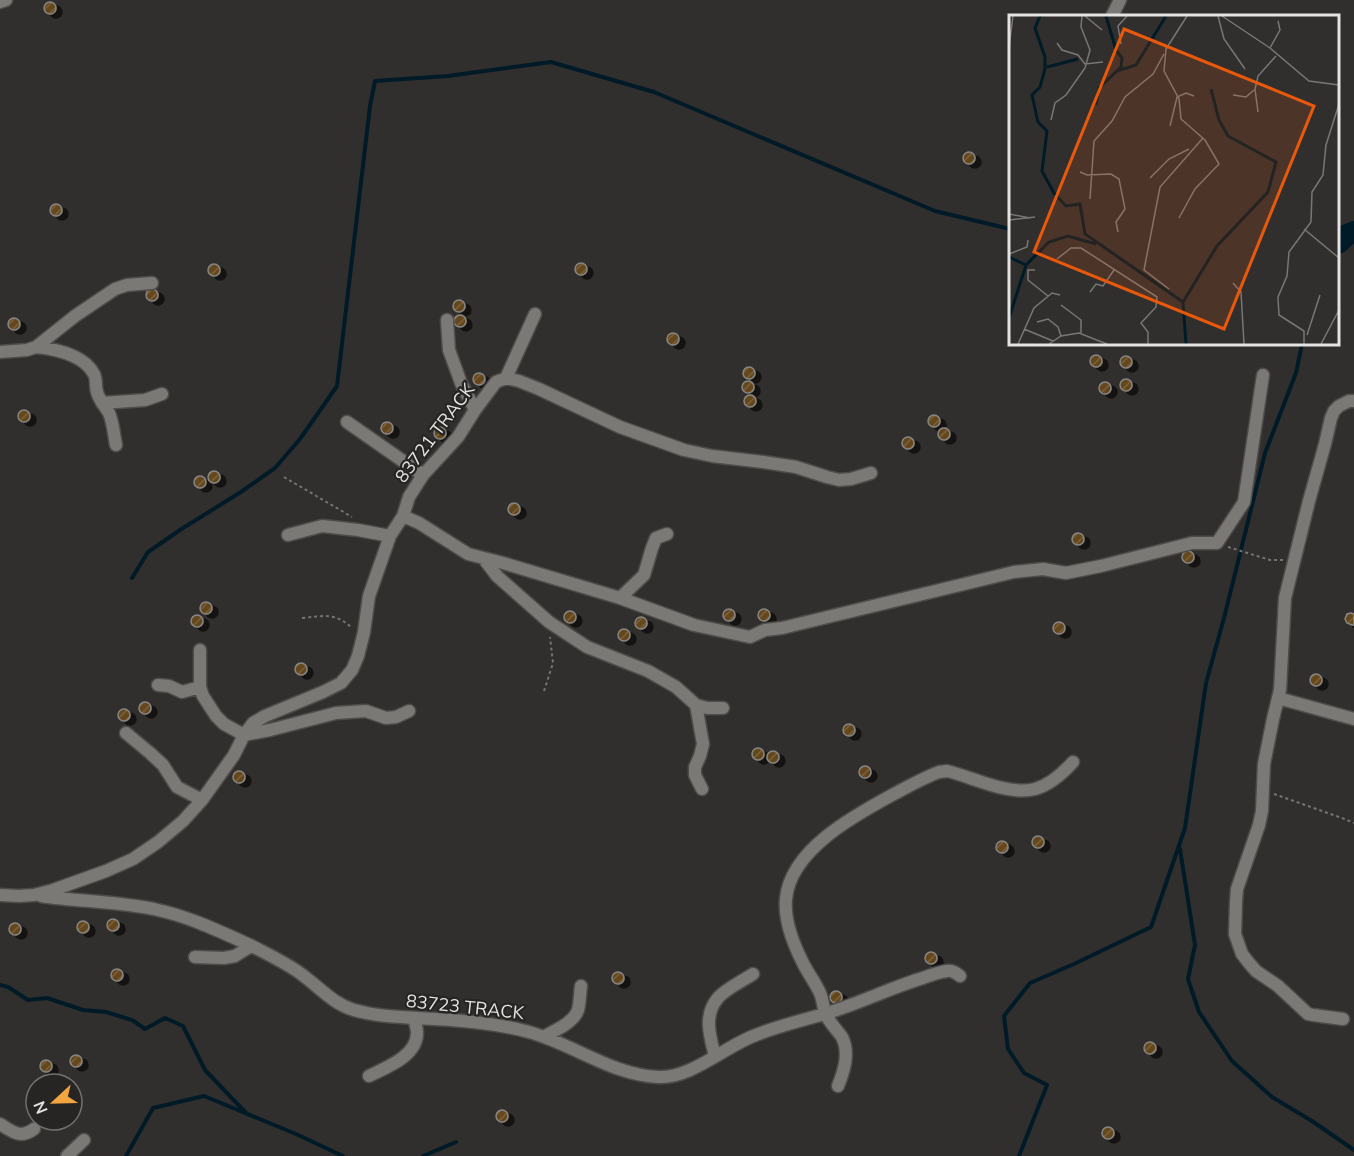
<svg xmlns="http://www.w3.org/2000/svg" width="1354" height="1156" viewBox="0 0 1354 1156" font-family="Mulish,sans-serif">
<defs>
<pattern id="building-hatch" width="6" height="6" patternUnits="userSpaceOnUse" patternTransform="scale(1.5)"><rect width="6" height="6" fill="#65471c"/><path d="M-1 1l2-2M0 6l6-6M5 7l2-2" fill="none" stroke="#7b613d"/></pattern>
<filter id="shadow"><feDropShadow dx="6" dy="4" stdDeviation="0" flood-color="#0009"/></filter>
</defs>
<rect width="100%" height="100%" fill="#312f2d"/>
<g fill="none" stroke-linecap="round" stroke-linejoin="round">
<path stroke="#001b27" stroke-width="4" d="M132 578 148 552 183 528 241 492 275 468 300 439 337 386 370 106 375 81 448 76 551 62 654 92 935 211 1010 229
M1180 849 1195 945 1188 979 1199 1012 1232 1061 1272 1097 1312 1121 1354 1150
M0 985 8 987 28 1000 47 998 83 1010 106 1012 132 1020 145 1029 165 1018 183 1026 205 1070 247 1114
M126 1156 153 1108 204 1096 296 1134 343 1156
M423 1156 456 1142
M1019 1156 1047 1085 1024 1073 1008 1049 1004 1016 1030 983 1074 964 1151 927 1185 828 1206 683 1224 618 1265 453 1296 373 1302 344"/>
<path stroke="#001b27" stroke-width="22" d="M1338 243 1347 235 1354 232"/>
</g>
<path fill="url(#building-hatch)" stroke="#888683" stroke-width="1.5" filter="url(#shadow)" d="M44 8a6 6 0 1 1 12 0a6 6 0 1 1-12 0Z
M963 158a6 6 0 1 1 12 0a6 6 0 1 1-12 0Z
M50 210a6 6 0 1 1 12 0a6 6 0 1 1-12 0Z
M575 269a6 6 0 1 1 12 0a6 6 0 1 1-12 0Z
M208 270a6 6 0 1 1 12 0a6 6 0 1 1-12 0Z
M146 295a6 6 0 1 1 12 0a6 6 0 1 1-12 0Z
M453 306a6 6 0 1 1 12 0a6 6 0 1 1-12 0Z
M454 321a6 6 0 1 1 12 0a6 6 0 1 1-12 0Z
M8 324a6 6 0 1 1 12 0a6 6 0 1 1-12 0Z
M667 339a6 6 0 1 1 12 0a6 6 0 1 1-12 0Z
M1090 361a6 6 0 1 1 12 0a6 6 0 1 1-12 0Z
M1120 362a6 6 0 1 1 12 0a6 6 0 1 1-12 0Z
M743 373a6 6 0 1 1 12 0a6 6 0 1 1-12 0Z
M473 379a6 6 0 1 1 12 0a6 6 0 1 1-12 0Z
M1120 385a6 6 0 1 1 12 0a6 6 0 1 1-12 0Z
M742 387a6 6 0 1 1 12 0a6 6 0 1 1-12 0Z
M1099 388a6 6 0 1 1 12 0a6 6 0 1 1-12 0Z
M744 401a6 6 0 1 1 12 0a6 6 0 1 1-12 0Z
M18 416a6 6 0 1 1 12 0a6 6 0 1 1-12 0Z
M928 421a6 6 0 1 1 12 0a6 6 0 1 1-12 0Z
M381 428a6 6 0 1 1 12 0a6 6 0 1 1-12 0Z
M434 433a6 6 0 1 1 12 0a6 6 0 1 1-12 0Z
M938 434a6 6 0 1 1 12 0a6 6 0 1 1-12 0Z
M902 443a6 6 0 1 1 12 0a6 6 0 1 1-12 0Z
M208 477a6 6 0 1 1 12 0a6 6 0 1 1-12 0Z
M194 482a6 6 0 1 1 12 0a6 6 0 1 1-12 0Z
M508 509a6 6 0 1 1 12 0a6 6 0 1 1-12 0Z
M1072 539a6 6 0 1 1 12 0a6 6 0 1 1-12 0Z
M1182 557a6 6 0 1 1 12 0a6 6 0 1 1-12 0Z
M200 608a6 6 0 1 1 12 0a6 6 0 1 1-12 0Z
M758 615a6 6 0 1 1 12 0a6 6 0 1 1-12 0Z
M723 615a6 6 0 1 1 12 0a6 6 0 1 1-12 0Z
M564 617a6 6 0 1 1 12 0a6 6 0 1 1-12 0Z
M1351 613 1354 614V625H1352L1347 623 1345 619 1347 614Z
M191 621a6 6 0 1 1 12 0a6 6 0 1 1-12 0Z
M635 623a6 6 0 1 1 12 0a6 6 0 1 1-12 0Z
M1053 628a6 6 0 1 1 12 0a6 6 0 1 1-12 0Z
M618 635a6 6 0 1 1 12 0a6 6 0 1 1-12 0Z
M295 669a6 6 0 1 1 12 0a6 6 0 1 1-12 0Z
M1310 680a6 6 0 1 1 12 0a6 6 0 1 1-12 0Z
M139 708a6 6 0 1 1 12 0a6 6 0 1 1-12 0Z
M118 715a6 6 0 1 1 12 0a6 6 0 1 1-12 0Z
M843 730a6 6 0 1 1 12 0a6 6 0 1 1-12 0Z
M752 754a6 6 0 1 1 12 0a6 6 0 1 1-12 0Z
M767 757a6 6 0 1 1 12 0a6 6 0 1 1-12 0Z
M859 772a6 6 0 1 1 12 0a6 6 0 1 1-12 0Z
M233 777a6 6 0 1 1 12 0a6 6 0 1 1-12 0Z
M1032 842a6 6 0 1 1 12 0a6 6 0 1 1-12 0Z
M996 847a6 6 0 1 1 12 0a6 6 0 1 1-12 0Z
M107 925a6 6 0 1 1 12 0a6 6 0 1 1-12 0Z
M77 927a6 6 0 1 1 12 0a6 6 0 1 1-12 0Z
M9 929a6 6 0 1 1 12 0a6 6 0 1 1-12 0Z
M925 958a6 6 0 1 1 12 0a6 6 0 1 1-12 0Z
M111 975a6 6 0 1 1 12 0a6 6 0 1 1-12 0Z
M612 978a6 6 0 1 1 12 0a6 6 0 1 1-12 0Z
M830 997a6 6 0 1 1 12 0a6 6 0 1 1-12 0Z
M1144 1048a6 6 0 1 1 12 0a6 6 0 1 1-12 0Z
M70 1061a6 6 0 1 1 12 0a6 6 0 1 1-12 0Z
M40 1066a6 6 0 1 1 12 0a6 6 0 1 1-12 0Z
M496 1116a6 6 0 1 1 12 0a6 6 0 1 1-12 0Z
M1102 1133a6 6 0 1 1 12 0a6 6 0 1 1-12 0Z"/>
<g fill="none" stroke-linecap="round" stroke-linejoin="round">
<defs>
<path id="minor" d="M0 2 6 0
M1112 16 1120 0
M447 320 449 350 461 383 475 410
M36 347C55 349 84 355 94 374 97 379 95 386 97 392 99 400 105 406 109 413 113 422 114 435 116 445
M0 352 27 350 36 347 75 316 115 289 127 285 152 283
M506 378 535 314
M102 403 145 400 162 394
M347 422 423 475
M403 516 419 523 468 554 503 563 620 598 694 625 750 637 765 630 782 628 1014 572 1043 569 1066 573 1101 566 1192 543H1217L1244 502 1263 375
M288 535 322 526 358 530 390 536
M484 559 497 576 549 622 587 647 648 671 676 687 696 705 707 708H723
M620 598 644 575 652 548 656 538 667 534
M200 650V687L203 696 216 716 224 724 244 735 270 730 336 713 366 711 386 718 396 717 409 711
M158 685 169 686 182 692 200 687
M1278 698 1354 719
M696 705 703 744 700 756 695 767V775L702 789
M126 733 150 753 163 765 177 787 202 800
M0 895 19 896 34 895 53 890 106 871 133 859 158 842 183 821 202 800 234 755 244 735 253 723 265 716 323 692 341 683 352 670 358 656 364 632 369 596 390 536 403 516 409 497 423 475 458 437 475 410 496 382 506 378 519 381 539 389 620 427 684 450 712 456 763 462 796 467 827 477 839 480 851 479 871 473
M41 896C80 902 120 901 158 910 190 917 221 932 250 945 267 954 291 965 305 977 321 989 334 1004 354 1010 386 1019 418 1017 451 1020 477 1022 504 1025 529 1032 573 1044 612 1075 658 1077 691 1079 725 1046 756 1035 785 1023 816 1018 845 1007 871 998 896 986 923 978 931 975 939 972 947 971 952 970 956 973 960 976
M195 957 224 958 235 956 251 946
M1343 1019 1313 1015 1308 1014 1278 986 1256 971 1249 963 1242 954 1235 934 1236 902 1237 889 1259 825 1262 811 1264 764 1273 719 1280 690 1285 598 1309 501 1325 444 1331 418 1334 411 1339 406 1349 401H1354
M545 1036C556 1030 574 1022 578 1010 580 1002 580 993 581 986
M715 1056C710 1037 703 1015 718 998 724 990 744 980 753 974
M369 1076C387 1067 417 1056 417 1033 417 1028 415 1023 414 1018
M838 1086C844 1071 850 1053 842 1037 837 1030 830 1023 826 1015 823 1008 823 1000 820 993 815 982 807 972 802 961 793 943 784 919 786 899 790 850 855 815 894 794 909 786 923 778 939 772L947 771C973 777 1008 796 1035 789 1050 785 1063 773 1073 762
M0 1124C13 1132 20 1139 34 1129
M67 1156 84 1140"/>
</defs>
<use href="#minor" stroke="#4e4c4a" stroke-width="15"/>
<path stroke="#757472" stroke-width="2" stroke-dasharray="3 3" stroke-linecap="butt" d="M284 477 352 517
M1228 547 1270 560H1283
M302 618C323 616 335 612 352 628
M544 691 553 663 550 637
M1274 794 1342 818 1354 823"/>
<use href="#minor" stroke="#7b7976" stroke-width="12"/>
</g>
<g text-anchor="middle" stroke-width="4.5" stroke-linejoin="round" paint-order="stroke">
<g font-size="18" fill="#e4e3e2" stroke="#272523">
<text transform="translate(435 433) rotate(-53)" y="6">83721 TRACK</text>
<text transform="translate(465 1007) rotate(6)" y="6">83723 TRACK</text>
</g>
</g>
<g transform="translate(1009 15)">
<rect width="330" height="330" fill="#312f2d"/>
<path fill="none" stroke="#001b27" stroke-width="3" d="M31 1 26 13 36 42V54L31 72 23 80 29 107 38 116 33 156 45 178 57 191 71 189 76 219 174 287 208 231 259 177 267 147 219 121 210 105 202 74M38 52 69 44M108 56 127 50 157 1M87 90 90 73 112 52 113 43 107 35 97 1M0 242 17 250 40 227 59 221 87 229M174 287 177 329M0 303 17 250"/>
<path fill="none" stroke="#797775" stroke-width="1.5" d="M76 1 93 15M209 1 215 24 236 54M213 1 261 33 300 66 330 70M48 28 53 35 69 40 76 49 94 47M112 29 109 11 118 1M0 32 4 1M261 33 271 15 269 6M224 80 237 82 245 75M249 97 246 74 249 61 267 41M42 105 46 88 57 80 76 53 81 35 72 12 73 1M161 111 168 82 177 78 185 81M71 157 78 160 102 159 110 164 116 194 107 207 109 217M141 163 160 144 180 134M81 184 85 126 103 106 116 82 144 59 155 39M0 199 21 203M170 203 186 174 210 149 196 125 172 104 170 84 155 56 157 34 178 1M0 205 26 202M295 214 330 243M0 239 18 232 19 225M48 244 62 233H72L148 282 147 292 132 308 139 317V329M26 255H19V265L39 281M224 268 232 277 235 329M160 274 135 255 151 172 194 123M81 277 87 269 94 271 105 255M52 290 72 305V318M28 307 39 304 49 312 52 321M15 314 44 326M298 320 311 280M9 329 25 293 43 278 51 280M40 329 52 321 70 318 98 329M295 329V316L270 300 269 282 278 261 280 237 302 207 303 177 314 160 317 130 330 89M312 329 330 295"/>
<path fill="#e8590c" fill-opacity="0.15" stroke="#e8590c" stroke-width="3" d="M115 14 305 91 215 314 25 237Z"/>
<rect width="330" height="330" fill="none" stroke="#e4e3e2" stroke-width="3"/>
</g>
<g transform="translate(54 1102) rotate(248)"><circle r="28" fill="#272523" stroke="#73716f" stroke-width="1.5"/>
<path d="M0-4.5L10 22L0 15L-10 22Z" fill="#f2a541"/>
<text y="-9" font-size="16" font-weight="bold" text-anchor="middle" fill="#e4e3e2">N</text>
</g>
</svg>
